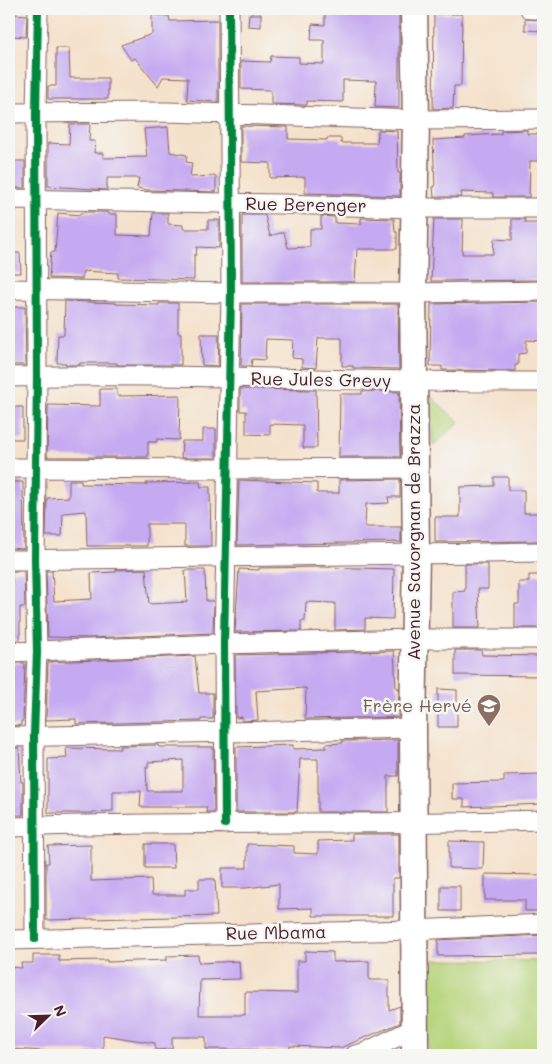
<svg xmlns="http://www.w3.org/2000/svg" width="552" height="1064" viewBox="0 0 552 1064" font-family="Mali,sans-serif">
<rect width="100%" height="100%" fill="#f6f6f2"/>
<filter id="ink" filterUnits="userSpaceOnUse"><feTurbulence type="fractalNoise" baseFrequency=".02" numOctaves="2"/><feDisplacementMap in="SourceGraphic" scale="10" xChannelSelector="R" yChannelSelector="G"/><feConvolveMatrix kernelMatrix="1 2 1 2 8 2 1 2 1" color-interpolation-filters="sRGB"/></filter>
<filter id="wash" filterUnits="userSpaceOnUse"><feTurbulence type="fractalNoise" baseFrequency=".0096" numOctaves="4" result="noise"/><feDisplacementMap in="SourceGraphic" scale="20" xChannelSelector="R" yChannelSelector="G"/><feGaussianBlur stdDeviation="1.12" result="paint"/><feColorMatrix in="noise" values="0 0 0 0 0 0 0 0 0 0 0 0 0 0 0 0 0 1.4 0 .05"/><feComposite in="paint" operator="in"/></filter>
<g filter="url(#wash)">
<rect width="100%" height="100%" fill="#f4e1ca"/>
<path fill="#b6d47a" stroke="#807a52" d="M430 396 459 422 433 446Z
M430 960 543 961V1055H428Z"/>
<g id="blocks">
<path fill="#c5a9f1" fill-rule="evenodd" d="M325 12 399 14V108L375 107 376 81 343 80V102L307 101V105L271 104V91L269 90 241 89V61L270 62 271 56 299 57V63L324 64V40H311L312 24 325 25Z
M15 14 27 15 26 37 9 36V18H15Z
M249 14H261V27L248 26Z
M434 14H462L461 86H454L453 108 433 109Z
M152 15 169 16 170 21 218 20V102L187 100 188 78 163 77 158 86 135 58 131 60 121 45 152 34Z
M525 19 543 20V31L525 30Z
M56 48H69L70 78H108V99H48V86H56Z
M70 124H90L89 141H95L94 153H103V158L147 157 144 129 168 127 170 152 187 155 186 162 192 163 190 177 216 176V192L147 190 137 188 139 178H107V190L48 186V143L69 144Z
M241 126 288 127V139L327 140V138H341V143H377L378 130 397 131 398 173H400V196L305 193V177L270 178V163L241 162Z
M527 130V134H543V161H530L529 197H493V193L461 192 462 197H434L433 187H435L433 140 465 138V136L501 134V131Z
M9 161H25V188H9Z
M84 212H108V214H117V235L151 236 153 213H168V224L183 225V229H208V220H219V248L197 247 196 255H194V280L118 278V273L83 271 82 279 49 278 51 252H55L58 213 80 215V213H84Z
M242 215H265L270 236 284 232 288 248 310 247V229H321V216L335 217V223L361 224V218L394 219 395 232H397V249H357L355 282H242Z
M434 219H463L462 254H493L494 239 512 240V219H525V223H543V280L431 281Z
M9 253H20L21 273H9Z
M65 301 116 303V304L159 305V303H178V333H181V365H117V363H80V365H66V363H57L58 335H64Z
M543 302V341L526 340V353L518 354V365H515V371L442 370V366H430L431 304Z
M242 304H398L399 369 353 368V366H342V338H318L316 368 302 367V359L292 358 293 340 266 339 265 360 252 359 251 366H241Z
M9 307H25L26 365H9Z
M201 334H219L218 366 202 365Z
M100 389H117V396L180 395 179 440 157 439V442H148V457H47L48 405 100 406Z
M240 389 316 390 317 448H303V425L270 424V435L246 434V411H240Z
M362 391 399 392 400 457H339L340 394H362Z
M9 407H23V439H9Z
M203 429H216V458H181L182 441H203Z
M494 477H508V490H524V513H543V541L435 542V517H460V487L494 486Z
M400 479V497H388L389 503 366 504 365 527H401V542L237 545 239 480 317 483V493H339V480Z
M69 480H81V484L147 485 146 483 200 482 201 487H210L211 546H185V524H147V546H87L86 511 63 513 62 536H46L47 498 69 497Z
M9 482H23L24 549 9 548Z
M465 564H488V589H478L480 628H453V592L465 591Z
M322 567 394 569 393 619 365 618V629L335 630V603L306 602 305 621H301V631L235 632 239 569 259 570V568Z
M146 569 149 604 187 602 185 570H205L206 601H214L213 633 89 638 48 637 46 571H52L54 601 92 599 91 573 116 572V570Z
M12 571H24L25 607H20V640L9 641V594H12Z
M529 575H543V628H515V604H519V582H529Z
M455 650H481L482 655 543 656V676L455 675Z
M394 651 396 688H399L398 717 305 719 306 688 256 691 258 720 242 721V717L236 718 235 655Z
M195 656 199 693H213V719H201V721L76 724V719L46 720 48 662Z
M9 663H25L23 721H21V725L9 726Z
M438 689 457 690V727H438Z
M398 740V776H388V812H318V759H300L297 812H236V747L293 745V749L326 748V744L343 743 342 741Z
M158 745 159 747H213L214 812H206L207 807H140L141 791H113V811L93 812V813H48V759L67 758 66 748 120 749V746ZM183 760V791H147L146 767H148V762Z
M9 748H19L21 782H23V815H9Z
M543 774V804L464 807V799H452V783L504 782V775Z
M352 834H399V878H393V916H313V908L279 909V884L246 888H222V868H247V844L294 846V853L318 854V841L352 840Z
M449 841 484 842 483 869 449 868Z
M145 844H173L174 868H145Z
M91 845V881L151 879 152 895H185V889H199V879H215L217 916 46 920V863H49L48 846Z
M485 874 543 875V911H525V900H485Z
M441 886H460V911H441Z
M543 935V955L438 956V940Z
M305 951 333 952V962L369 961V980H389V1010L400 1006V1023L340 1048 290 1046V1050L206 1049V1037H172V1049L155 1050V1043L103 1035V1051H44L9 1049V967L22 968 21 963H33V955H59V961L107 960V962L167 960V956L198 955 199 963 239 961 240 979 200 980 199 1015H245V992L297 993V961H305Z"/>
</g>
</g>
<g filter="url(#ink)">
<use href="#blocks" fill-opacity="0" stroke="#866363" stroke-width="1"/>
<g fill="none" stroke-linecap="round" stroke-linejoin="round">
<defs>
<path id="street" d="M530 9H543
M9 113 167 112 416 120 543 119
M9 199 282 204 415 208H543
M9 289 231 293H413L543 291
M9 377C187 372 365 383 543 382
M9 468 228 469 415 468
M9 560 543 552
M9 652 224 644 414 639H543
M9 737 413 728
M225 824 224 644 231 293 229 9
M9 827C187 820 365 826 543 820
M35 939 34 735 37 652 35 559 37 376 36 113 38 9
M9 940 413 930 543 924
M355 1055 364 1053 415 1028"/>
<path id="secondary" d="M414 9 416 120 413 293 416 553 413 728 415 1055"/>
</defs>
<use href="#street" stroke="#866363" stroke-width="21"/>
<use href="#secondary" stroke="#866363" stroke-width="29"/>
<use href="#street" stroke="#fff" stroke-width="19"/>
<use href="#secondary" stroke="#fff" stroke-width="26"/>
<defs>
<path id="cycleway" d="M225 824 224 644 231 293 229 9
M35 939 34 735 37 652 35 559 37 376 36 113 38 9"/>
</defs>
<use href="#cycleway" stroke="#f6f6f2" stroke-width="11"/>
<use href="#cycleway" stroke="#00873e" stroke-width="8"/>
</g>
</g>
<defs>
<symbol id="school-pin" viewBox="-11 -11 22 30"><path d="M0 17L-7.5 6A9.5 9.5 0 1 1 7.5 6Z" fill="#8d6e63" stroke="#f6f6f2"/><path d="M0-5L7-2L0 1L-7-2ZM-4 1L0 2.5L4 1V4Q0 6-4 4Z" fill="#fff"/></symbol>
</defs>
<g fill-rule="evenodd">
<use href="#school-pin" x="475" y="692" width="28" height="38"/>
</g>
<g text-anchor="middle" stroke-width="5" stroke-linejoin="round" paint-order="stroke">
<g font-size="18" fill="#4a1f2b" stroke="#f6f6f2">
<text transform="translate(306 205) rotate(1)" y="6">Rue Berenger</text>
<text transform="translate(321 380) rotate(1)" y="6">Rue Jules Grevy</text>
<text transform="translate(414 532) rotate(-90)" y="6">Avenue Savorgnan de Brazza</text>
<text transform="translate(276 933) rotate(-1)" y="6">Rue Mbama</text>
</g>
<g font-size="18" fill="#785e54" stroke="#f6f6f2" text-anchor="end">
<text x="472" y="712">Frère Hervé</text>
</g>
</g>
<rect width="552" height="1064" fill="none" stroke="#f6f6f2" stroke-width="30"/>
<g transform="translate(48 1016) rotate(67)" stroke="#f6f6f2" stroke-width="4" paint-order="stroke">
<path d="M0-4L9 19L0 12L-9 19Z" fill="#4a1f2b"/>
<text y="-8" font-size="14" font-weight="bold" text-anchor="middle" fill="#4a1f2b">N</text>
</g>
</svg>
